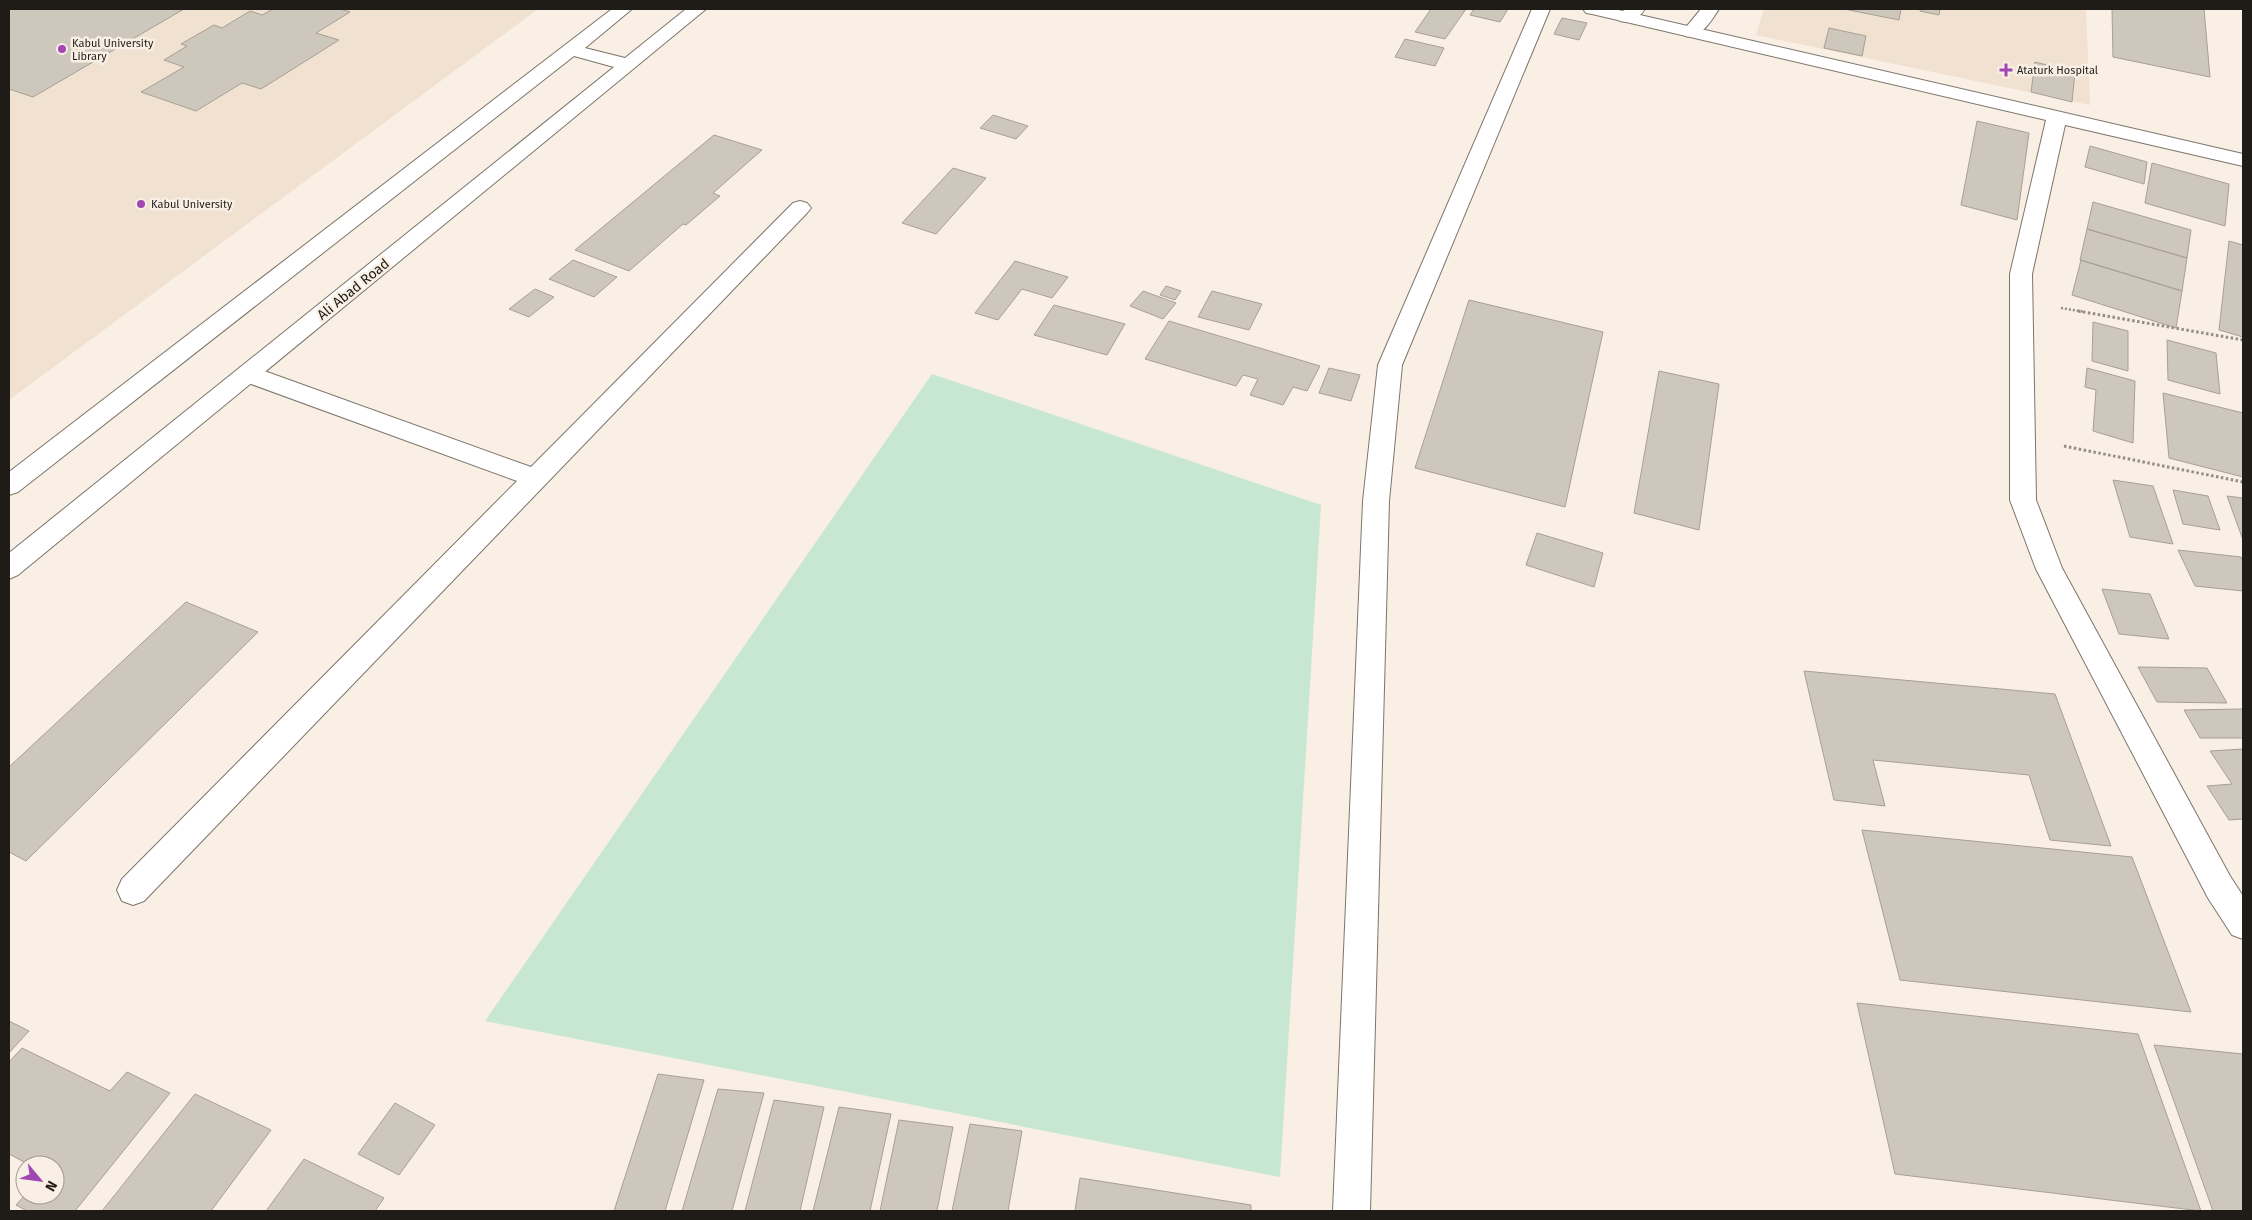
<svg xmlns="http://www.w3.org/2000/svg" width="2252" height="1220" viewBox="0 0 2252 1220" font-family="'Fira Sans',sans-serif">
<rect width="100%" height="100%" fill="#f9efe4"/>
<path fill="#f0e1d0" d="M9 9H538L9 400Z
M1764 9H2086L2090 105 1756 35Z"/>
<path fill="#c7e7d2" d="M932 374 1321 505 1280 1177 485 1021Z"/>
<path fill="#cec7bb" stroke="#a7a095" d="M9 9H184L33 97 9 89Z
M273 9H341L350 12 316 33 339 40 261 89 242 83 196 111 141 92 184 67 164 60 187 46 181 44 214 25 222 28 250 11 262 15Z
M1431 9H1466L1445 39 1415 32Z
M1474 9H1508L1500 22 1470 15Z
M1844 9H1901L1899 20Z
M1920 9H1940L1939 15 1920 11Z
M2112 9H2204L2210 77 2113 57Z
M1562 18 1587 23 1579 40 1554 34Z
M1829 28 1866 36 1862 56 1824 48Z
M1405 39 1444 48 1435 66 1395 57Z
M2035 62 2075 72 2072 102 2031 92Z
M993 115 1028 126 1016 139 980 128Z
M1977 121 2029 133 2017 220 1961 205Z
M714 135 762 150 713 193 720 196 686 225 683 224 629 271 575 250Z
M2090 146 2147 162 2144 184 2085 167Z
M2152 163 2229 184 2225 226 2145 203Z
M953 168 986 178 936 234 902 223Z
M2093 202 2191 230 2187 258 2087 229Z
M2087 229 2187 258 2182 291 2080 260Z
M2229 241 2243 245V337L2219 330Z
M573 260 617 277 594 297 549 279Z
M2081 260 2182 291 2176 328 2072 295Z
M1015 261 1068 277 1052 298 1022 289 998 320 975 313Z
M1166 286 1181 291 1175 300 1160 295Z
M535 289 554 297 529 317 509 309Z
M1143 291 1176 303 1163 319 1130 306Z
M1212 291 1262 304 1249 330 1198 317Z
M1469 300 1603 332 1565 507 1415 468Z
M1054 305 1125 324 1107 355 1034 335Z
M1169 321 1320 366 1307 391 1293 387 1283 405 1250 395 1258 379 1243 375 1236 386 1145 359Z
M2093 322 2128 331V371L2092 361Z
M2167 340 2216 353 2220 394 2168 380Z
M1329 368 1360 375 1351 401 1319 393Z
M2087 368 2135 381 2133 443 2093 431 2096 390 2085 387Z
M1659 371 1719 384 1699 530 1634 513Z
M2163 393 2243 413V477L2169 458Z
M2113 480 2153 486 2173 544 2130 537Z
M2173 490 2208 496 2220 530 2183 524Z
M2227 496 2243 498V540Z
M1537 533 1603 553 1594 587 1526 565Z
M2178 550 2241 557 2243 562V591L2195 586Z
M2102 589 2150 594 2169 639 2119 634Z
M186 602 258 632 26 861 9 852V767Z
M2138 667 2207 668 2227 703 2157 702Z
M1804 671 2055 694 2111 846 2050 840 2029 775 1873 760 1885 806 1834 800Z
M2243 709V738H2200L2184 710Z
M2243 749V819L2229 820 2207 786 2232 784 2210 751Z
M1862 830 2132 857 2191 1012 1900 980Z
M1857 1003 2138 1034 2201 1211 1895 1174Z
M9 1021 29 1031 9 1053Z
M2154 1045 2243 1054V1211H2213Z
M22 1048 110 1091 127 1072 170 1093 75 1211H27L16 1205 25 1195H55V1165H30L9 1154V1062Z
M658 1074 704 1080 665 1211H614Z
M718 1089 764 1093 732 1211H682Z
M195 1094 271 1130 211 1211H102Z
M774 1100 824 1107 800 1211H745Z
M395 1103 435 1125 399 1175 358 1154Z
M839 1107 891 1114 870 1211H813Z
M899 1120 953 1127 937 1211H880Z
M970 1124 1022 1131 1008 1211H952Z
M304 1159 384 1198 375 1211H266Z
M1080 1178 1251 1205V1211H1075Z"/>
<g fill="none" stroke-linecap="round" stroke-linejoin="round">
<defs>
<path id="service" d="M1625 9H1645C1639 18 1631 24 1620 21L1617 17Z
M1701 9H1719C1711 21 1700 40 1685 36L1682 32Z"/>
<path id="minor" d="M1532 9H1550L1402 365 1389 501 1370 1211H1333L1363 501 1378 365Z
M1583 9H1614L2243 154V166L2065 125 2032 274 2036 500 2062 568 2230 876 2243 896V939L2232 935 2208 898 2036 569 2010 500V274L2046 120 1592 14 1586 13Z
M800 201 807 203 811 208 807 213 144 901 133 905 122 901 117 890 122 879 517 481 240 380 236 374 240 368 248 366 256 368 531 467 793 203Z"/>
<path id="tertiary" d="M612 9H632L585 48 625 58 686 9H706L18 575 9 579V553L614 67 574 56 18 492 9 495V472Z"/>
</defs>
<use href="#service" stroke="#7d756b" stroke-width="2"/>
<use href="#minor" stroke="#7d756b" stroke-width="2"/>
<use href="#tertiary" stroke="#7d756b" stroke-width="2"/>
<path stroke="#948d85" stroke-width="2.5" stroke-dasharray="2 2" stroke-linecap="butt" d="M2061 308 2085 312"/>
<path stroke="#948d85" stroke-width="3" stroke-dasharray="2.5 2.5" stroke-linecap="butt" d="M2078 311 2243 340
M2064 446 2243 482"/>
<use href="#service" fill="#fff" fill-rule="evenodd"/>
<use href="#minor" fill="#fff" fill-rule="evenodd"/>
<use href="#tertiary" fill="#fff" fill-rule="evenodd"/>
</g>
<g fill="#a147b3" stroke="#f9efe4" stroke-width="2">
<circle cx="62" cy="49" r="5"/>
<path d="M2003.5 62.5h5v5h5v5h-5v5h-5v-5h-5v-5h5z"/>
<circle cx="141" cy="204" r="5"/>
</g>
<g text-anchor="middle" stroke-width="5" stroke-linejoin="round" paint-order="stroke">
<g font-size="11" fill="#1f1c18" stroke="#f9efe4" text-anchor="start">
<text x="72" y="47">Kabul University<tspan x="72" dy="13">Library</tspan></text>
<text x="2017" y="74">Ataturk Hospital</text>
<text x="151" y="208">Kabul University</text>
</g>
<g font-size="14" fill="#1f1c18" stroke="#f9efe4">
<text transform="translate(353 289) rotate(-39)" y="5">Ali Abad Road</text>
</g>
</g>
<rect width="2252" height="1220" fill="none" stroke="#1f1c18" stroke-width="20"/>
<g transform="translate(40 1180) rotate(119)"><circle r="24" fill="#f9efe4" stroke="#a29b92"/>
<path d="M0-4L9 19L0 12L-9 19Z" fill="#a147b3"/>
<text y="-8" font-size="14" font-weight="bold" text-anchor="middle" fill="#1f1c18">N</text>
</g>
</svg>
